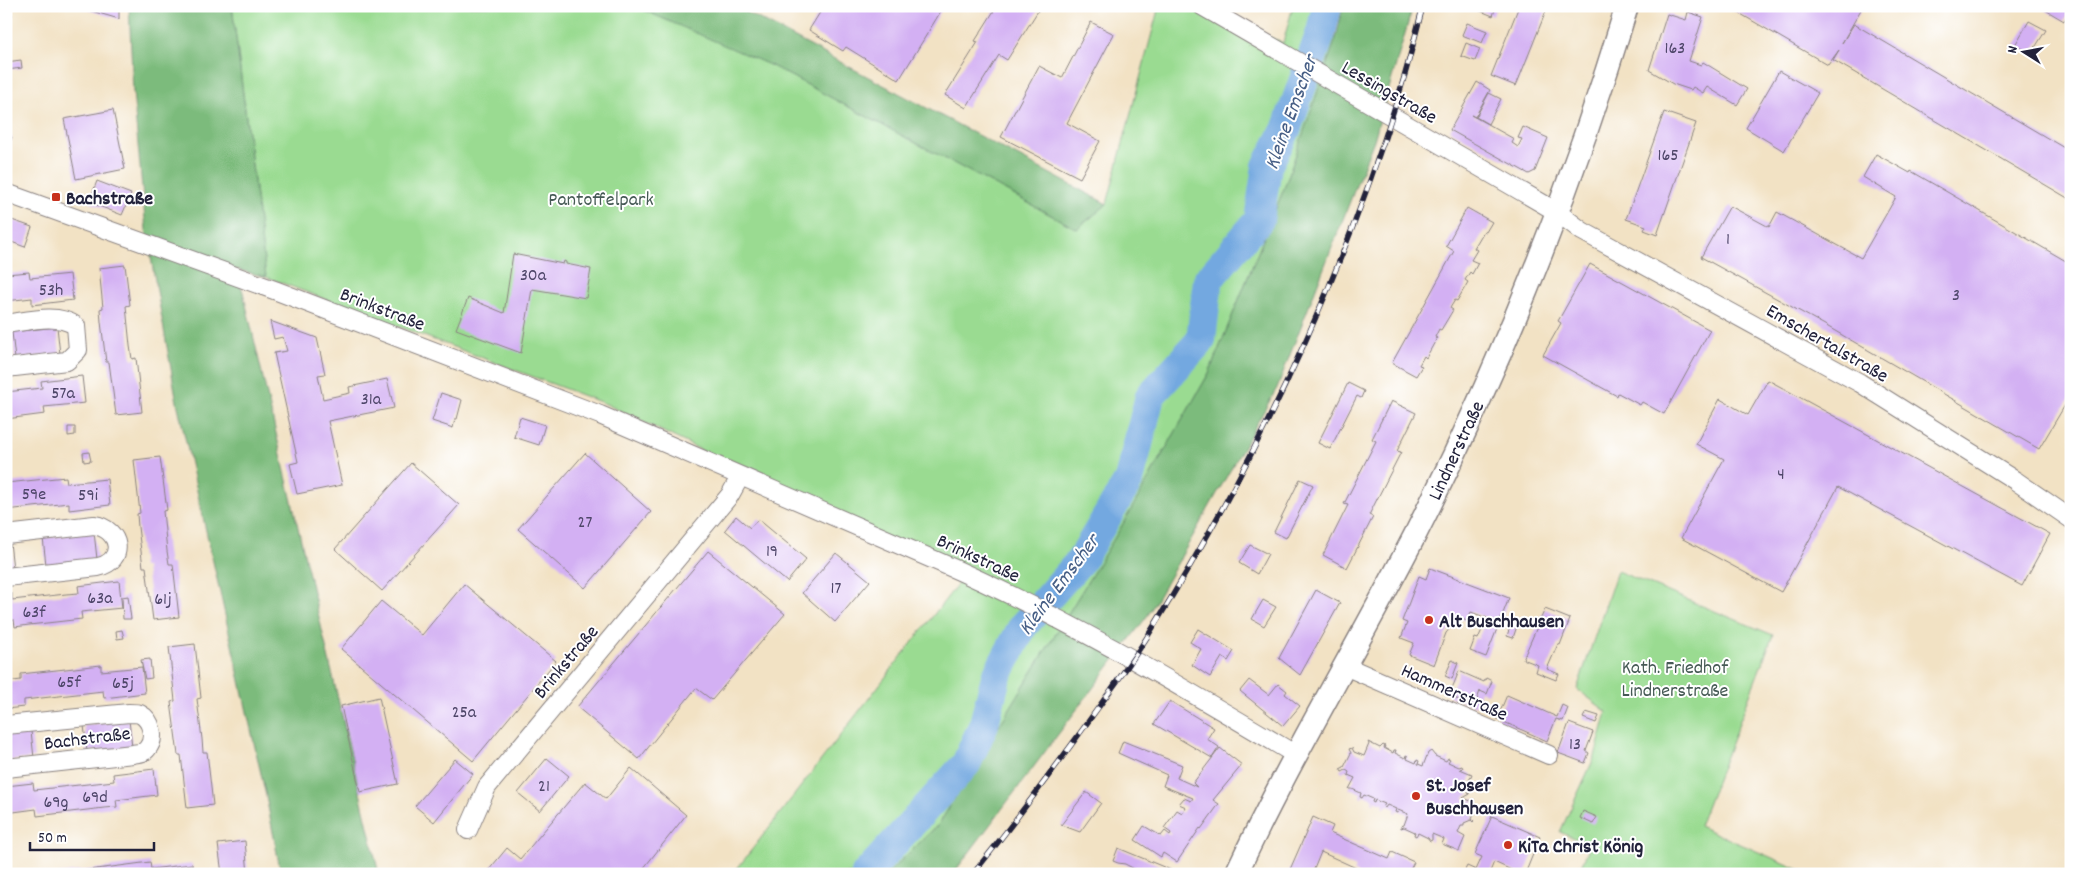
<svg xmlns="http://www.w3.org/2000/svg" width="2077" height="880" viewBox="0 0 2077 880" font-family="Dekko,sans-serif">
<rect width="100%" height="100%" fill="#fff"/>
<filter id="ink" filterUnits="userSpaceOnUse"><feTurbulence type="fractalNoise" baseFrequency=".02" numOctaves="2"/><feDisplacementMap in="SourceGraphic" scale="10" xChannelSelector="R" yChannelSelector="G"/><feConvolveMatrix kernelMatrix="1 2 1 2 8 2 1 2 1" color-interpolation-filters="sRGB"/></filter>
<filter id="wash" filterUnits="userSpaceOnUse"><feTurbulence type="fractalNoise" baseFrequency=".0096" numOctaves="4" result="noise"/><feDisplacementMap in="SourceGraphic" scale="20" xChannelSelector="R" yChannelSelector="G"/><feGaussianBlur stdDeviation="1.12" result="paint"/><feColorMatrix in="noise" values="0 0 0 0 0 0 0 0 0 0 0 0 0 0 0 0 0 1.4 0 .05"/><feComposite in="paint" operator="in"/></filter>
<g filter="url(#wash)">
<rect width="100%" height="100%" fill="#f2e2c4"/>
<path fill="#9adb91" stroke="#5e7e66" d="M232 6H640L772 66 1077 229 1107 204 1159 6H1199L1283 43 1293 6H1310L1336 38 1285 186 1209 373 1120 529 939 824 887 874H733L963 577 606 404 266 277Z
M1617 571 1773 635 1699 826 1809 874H1578L1590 845 1560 832 1595 756 1607 712 1577 689Z"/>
<path fill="#7bbb7b" stroke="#4e6e5b" d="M129 6H232L266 277 235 269 243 292 379 874H281L266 796 177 402 146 230 133 92Z
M634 6H735L1107 204 1077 229 772 66Z
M1343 6H1413L1374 140 1277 388 1148 615 953 874H887L939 824 1120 529 1209 373 1285 186 1336 38Z"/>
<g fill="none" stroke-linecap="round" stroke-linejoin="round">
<path stroke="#73a8e0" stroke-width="30" d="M866 874 966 764 984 724 996 677 1023 626 1081 560 1129 480 1150 396 1201 340 1208 280 1259 220 1267 166 1286 130 1321 32 1327 6"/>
</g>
<g id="blocks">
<path fill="#d3b0f3" d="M78 6H119V19L78 7Z
M824 6H944L899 80 846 47 843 51 809 30Z
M997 6H1041L1007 60 999 55 966 108 945 95 978 42 975 41Z
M1474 6H1496L1493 16 1473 8Z
M1519 6H1548L1516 86 1491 76Z
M1727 6H1863L1842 43 1854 24 2071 152V200L1833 60 1839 50 1828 65Z
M2044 6H2071V9L2064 21 2042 8Z
M6 10 12 14 11 19 6 21Z
M1688 12 1703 17 1689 61 1701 65 1703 62 1747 89 1737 105 1707 87 1703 93 1693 87 1691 90 1673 84 1649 70 1667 14 1686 20Z
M2029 21 2046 30 2031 54 2015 45Z
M1091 22 1114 34 1067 123 1100 141 1080 178 1001 137 1039 66 1062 78Z
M1467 23 1487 31 1482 43 1462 35Z
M1466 43 1480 49 1475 61 1461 56Z
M21 60 22 68 7 70 6 62Z
M1779 71 1818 93 1784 151 1746 128Z
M1477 82 1490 90 1475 117 1471 115 1514 139 1512 143 1518 147 1522 139 1518 138 1523 127 1548 138 1535 171 1529 174 1450 130Z
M1489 93 1501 99 1488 124 1476 117Z
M113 110 125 169 76 179 64 119Z
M1664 112 1696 123 1657 235 1644 230 1646 226 1626 219Z
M6 135 12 137 6 153Z
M1876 154 1910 173 1911 171 2071 264V395L2039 449 1823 324 1701 257 1730 206 1769 227 1777 212 1861 258 1896 197 1863 177Z
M97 181 131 194 122 215 89 202Z
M1467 208 1492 222 1486 232 1484 231 1474 248 1477 250 1471 260 1478 263 1472 274 1470 272 1465 280 1468 282 1457 301 1455 300 1450 308 1453 310 1441 330 1439 329 1435 337 1437 338 1426 358 1424 356 1419 365 1422 366 1416 376 1392 363 1454 251 1446 246Z
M6 218 32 227 25 247 6 240Z
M513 254 563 264 564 261 566 262V264L591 269 586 298 532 289 521 353 456 329 468 298 504 313Z
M1590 264 1710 330 1664 414 1642 402 1640 405 1618 393 1617 396 1543 355 1561 323 1558 321Z
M125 265 130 305 126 306 130 346 132 359 136 358 142 412 116 415 109 362H106L101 322 100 309 103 308 99 268Z
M29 272 30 278 70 274 73 300 32 305V298L6 301V274Z
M270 321 317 338 325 374 318 375 323 399 350 393 349 387 387 379 394 408 328 421 342 485 297 494 290 464 298 462 274 353 287 351 283 337 274 339Z
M57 327 60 354 15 359 12 332Z
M82 376 85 403 44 407 45 414 6 419V392L42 388 41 381Z
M1768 380 2050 534 2022 586 1838 487 1781 592 1681 538 1724 459 1696 444 1720 399 1748 415Z
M1348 383 1364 391 1361 398 1357 396 1330 449 1318 443Z
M441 393 462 400 457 419H455L453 428 432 421Z
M1391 401 1416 413 1397 451 1401 452 1369 515 1373 517 1347 568 1323 555 1348 505 1344 504 1376 441 1372 439Z
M520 417 545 425 539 445 514 437Z
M68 427H75V435L68 436Z
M89 452 91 461 84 462 83 453Z
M585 453 651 512 585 588 518 529Z
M160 457 167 510 163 511 167 551 169 564H173L179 617 153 620 146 567H143L138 527 137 514 140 513 134 460Z
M411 463 459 505 382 591 335 549Z
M66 477 67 483 107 479 110 505 69 510V503L6 510V483Z
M1300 479 1313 485 1286 538 1274 532Z
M736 516 750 528 758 519 806 559 787 582 725 530Z
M94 532 97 559 46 565 43 538Z
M6 542H10L13 569H6Z
M1250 545 1268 554 1257 574 1239 563Z
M708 551 785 614 712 700 696 688 639 759 577 707Z
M836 553 870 581 835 622 802 593Z
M1430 568 1509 598 1486 657 1470 651 1475 638 1478 639 1487 618 1471 612 1467 621 1457 617 1454 626H1452L1446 633 1434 665 1409 655 1414 643 1401 638 1407 623 1402 621 1419 576 1426 579Z
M119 581 122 608 81 612 82 619 29 625 15 627 14 620 6 621V594H12V600L66 594 79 593 78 586Z
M464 584 556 661 473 761 341 649 381 601 422 635Z
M1316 590 1340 603 1300 675 1279 658Z
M128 596 131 619H123L122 597Z
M1263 600 1276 607 1264 626 1252 619Z
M1545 609 1570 619 1560 645 1558 644 1547 669 1559 674 1556 680 1536 672 1538 665 1523 659Z
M1511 624 1517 626 1513 638 1507 636Z
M1198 629 1234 651 1228 661 1222 657 1210 677 1192 665 1201 649 1190 642Z
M122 630 124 638 117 639 116 631Z
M195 644 201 698 197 699 202 739 203 752H207L213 805 187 808 181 755H178L171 702 175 701 169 647Z
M150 659 152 678 145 679 141 660Z
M1452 660 1458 663 1452 679 1445 676Z
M101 665V671L142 667 145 693 104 698 103 691 24 700V707L6 709V682L21 680V674Z
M1459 671 1484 682 1486 678 1492 681 1487 694 1480 691 1475 706 1449 696Z
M1249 680 1269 695 1278 684 1287 691 1285 694 1300 706 1283 726 1240 691Z
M1507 695 1557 717 1562 705 1568 708 1563 721 1556 719 1547 741 1497 719Z
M379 697 398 784 360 792 341 706Z
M1170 701 1214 728 1207 739 1219 747 1212 758 1154 724Z
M1586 712 1599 716 1596 723 1583 718Z
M129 720 132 747 87 752 84 725Z
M1569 723 1593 732 1586 751 1589 753 1585 763 1558 753Z
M31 731 34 758 6 761V734Z
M1123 741 1182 765 1177 778 1197 787 1193 783 1220 748 1242 765 1213 800 1219 804 1201 829 1200 828 1177 862 1163 853 1161 857 1135 840 1144 826 1161 836 1165 831 1170 835 1171 833 1164 828 1177 810 1182 813 1186 807 1179 804 1184 798 1191 801 1193 798 1163 786 1167 775 1118 753Z
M1368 742 1380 748 1383 745 1385 746 1384 748 1393 753 1394 750H1396L1395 753 1405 758 1406 755 1408 756 1407 759 1416 763 1417 760 1419 761 1418 764 1423 766 1428 753 1431 751 1435 756 1446 761 1448 758 1450 759 1448 762 1459 767 1462 766 1463 768 1460 769 1472 774 1467 785 1468 784 1470 786 1468 787V793L1470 794 1463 798 1471 801 1473 799 1475 800 1472 803 1475 810H1478V812H1475L1472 819 1474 821 1473 822 1471 820 1464 823V826H1461L1458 833 1465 837 1459 851 1442 844 1444 839 1432 834V840L1430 841 1428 838 1418 833 1416 836 1414 835 1415 832 1404 827 1401 828V826L1404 825 1408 814 1398 810 1397 813 1395 812 1396 809 1387 805 1385 808 1383 807 1385 804 1375 800 1374 803 1372 802 1373 799 1364 795 1362 798 1360 797 1361 793 1352 789H1349L1355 778 1348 775 1349 772 1346 770 1342 772 1340 769 1344 767 1351 753 1349 749 1352 748 1354 752 1364 756 1369 744Z
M547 758 569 776 540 811 518 793Z
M455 759 473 774 434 822 415 806Z
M631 768 686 815 639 874H490L488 871 507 848 520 859 585 782 606 799Z
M154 769 157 795 116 800 117 807 104 808 37 816 36 809 6 813V786L33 783 34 790 61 787 114 781 113 774Z
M1086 792 1101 803 1080 832 1061 825Z
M1583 811 1597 817 1593 824 1580 818Z
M1492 816 1540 837 1525 874H1520L1494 862 1489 874H1463L1467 866 1476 870 1482 857 1475 854Z
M1313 817 1333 826 1330 833 1389 859 1392 852 1414 862 1408 874H1359L1354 872 1356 868 1321 852 1312 874H1288Z
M245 841 248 874H222L218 844Z
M1118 848 1171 870 1169 874H1144L1125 864 1118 863 1113 861Z
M150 862 151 869 192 864 193 874H58Z"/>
</g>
</g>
<g filter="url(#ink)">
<use href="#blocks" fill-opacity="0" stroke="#8a8280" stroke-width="1"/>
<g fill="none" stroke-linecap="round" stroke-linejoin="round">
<defs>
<path id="minor" d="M1202 6 1557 212 1582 231 1860 383 2016 481 2071 519
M6 193 277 291 600 415 939 562C1064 616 1180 686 1296 755
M6 324C28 321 57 312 76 326L78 350 67 361 6 368
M6 535 94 525C121 529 126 561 98 567L6 577
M1345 666 1549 755
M6 725 129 713C133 713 137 713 140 714 152 720 156 739 147 749 144 753 138 753 133 754L6 768
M468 830 487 787 730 495 740 477"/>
<path id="tertiary" d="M1236 874C1290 758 1357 648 1415 535 1501 365 1572 188 1627 6"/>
</defs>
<use href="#minor" stroke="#8a8280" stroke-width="20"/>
<use href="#tertiary" stroke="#8a8280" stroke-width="25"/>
<use href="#minor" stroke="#fff" stroke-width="18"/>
<use href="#tertiary" stroke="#fff" stroke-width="22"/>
<defs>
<path id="rail" d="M973 874C1016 820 1058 764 1098 708 1115 684 1133 660 1149 634 1253 467 1339 286 1398 97 1408 67 1415 36 1423 6"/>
</defs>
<use href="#rail" stroke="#22223b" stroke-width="5.5"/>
<use href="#rail" stroke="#fff" stroke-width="4" stroke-dasharray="11" stroke-linecap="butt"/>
</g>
</g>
<g fill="#c8321e" stroke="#fff" stroke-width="2">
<rect x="51" y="192" width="10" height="10" rx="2.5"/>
<circle cx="1429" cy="620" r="5"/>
<circle cx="1416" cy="796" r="5"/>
<circle cx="1508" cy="845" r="5"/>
</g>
<g text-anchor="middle" stroke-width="4" stroke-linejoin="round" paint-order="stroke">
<g font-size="18" fill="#4e4669">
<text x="1675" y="53">163</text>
<text x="1668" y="160">165</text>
<text x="1728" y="244">1</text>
<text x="533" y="280">30a</text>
<text x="51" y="295">53h</text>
<text x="1956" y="300">3</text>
<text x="63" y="398">57a</text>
<text x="371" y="404">31a</text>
<text x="1781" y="479">4</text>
<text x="34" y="499">59e</text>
<text x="88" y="500">59i</text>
<text x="585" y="527">27</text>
<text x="772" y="556">19</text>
<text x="836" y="593">17</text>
<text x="100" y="603">63a</text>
<text x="163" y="604">61j</text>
<text x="34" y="617">63f</text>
<text x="69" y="687">65f</text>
<text x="123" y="688">65j</text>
<text x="464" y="717">25a</text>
<text x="1575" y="749">13</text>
<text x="544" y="791">21</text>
<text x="95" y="802">69d</text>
<text x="56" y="807">69g</text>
</g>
<g font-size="20" fill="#22223b" stroke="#fff">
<text transform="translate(1390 91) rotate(30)" y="7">Lessingstraße</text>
<text transform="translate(383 308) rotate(21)" y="7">Brinkstraße</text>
<text transform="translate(1828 342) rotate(30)" y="7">Emschertalstraße</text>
<text transform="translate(1455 450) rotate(-65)" y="7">Lindnerstraße</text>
<text transform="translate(979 557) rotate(25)" y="7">Brinkstraße</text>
<text transform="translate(565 661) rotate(-50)" y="7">Brinkstraße</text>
<text transform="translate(1455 691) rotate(24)" y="7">Hammerstraße</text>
<text transform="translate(87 737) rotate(-7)" y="7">Bachstraße</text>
</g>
<g font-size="20" font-weight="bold" fill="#22223b" stroke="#fff" text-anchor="start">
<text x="66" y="204">Bachstraße</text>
<text x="1439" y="627">Alt Buschhausen</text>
<text x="1426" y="791">St. Josef<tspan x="1426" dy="23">Buschhausen</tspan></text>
<text x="1518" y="852">KiTa Christ König</text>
</g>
<g font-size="20" fill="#465a55" stroke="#fff">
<text x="601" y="205">Pantoffelpark</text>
<text x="1675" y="673">Kath. Friedhof<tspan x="1675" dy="23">Lindnerstraße</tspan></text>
</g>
<g font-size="21" font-style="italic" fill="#465e85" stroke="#fff">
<text transform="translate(1290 112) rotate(-70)" y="7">Kleine Emscher</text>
<text transform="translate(1058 584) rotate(-53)" y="7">Kleine Emscher</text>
</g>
</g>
<rect width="2077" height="880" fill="none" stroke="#fff" stroke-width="25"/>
<g transform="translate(2024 52) rotate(281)" stroke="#ffffff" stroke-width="4" paint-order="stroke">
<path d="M0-4L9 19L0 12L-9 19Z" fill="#22223b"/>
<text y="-8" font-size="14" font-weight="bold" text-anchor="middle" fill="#22223b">N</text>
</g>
<path d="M30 842v8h124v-8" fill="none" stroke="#22223b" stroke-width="2.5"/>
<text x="38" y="842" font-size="15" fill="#22223b" stroke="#ffffff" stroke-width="4" paint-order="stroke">50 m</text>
</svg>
